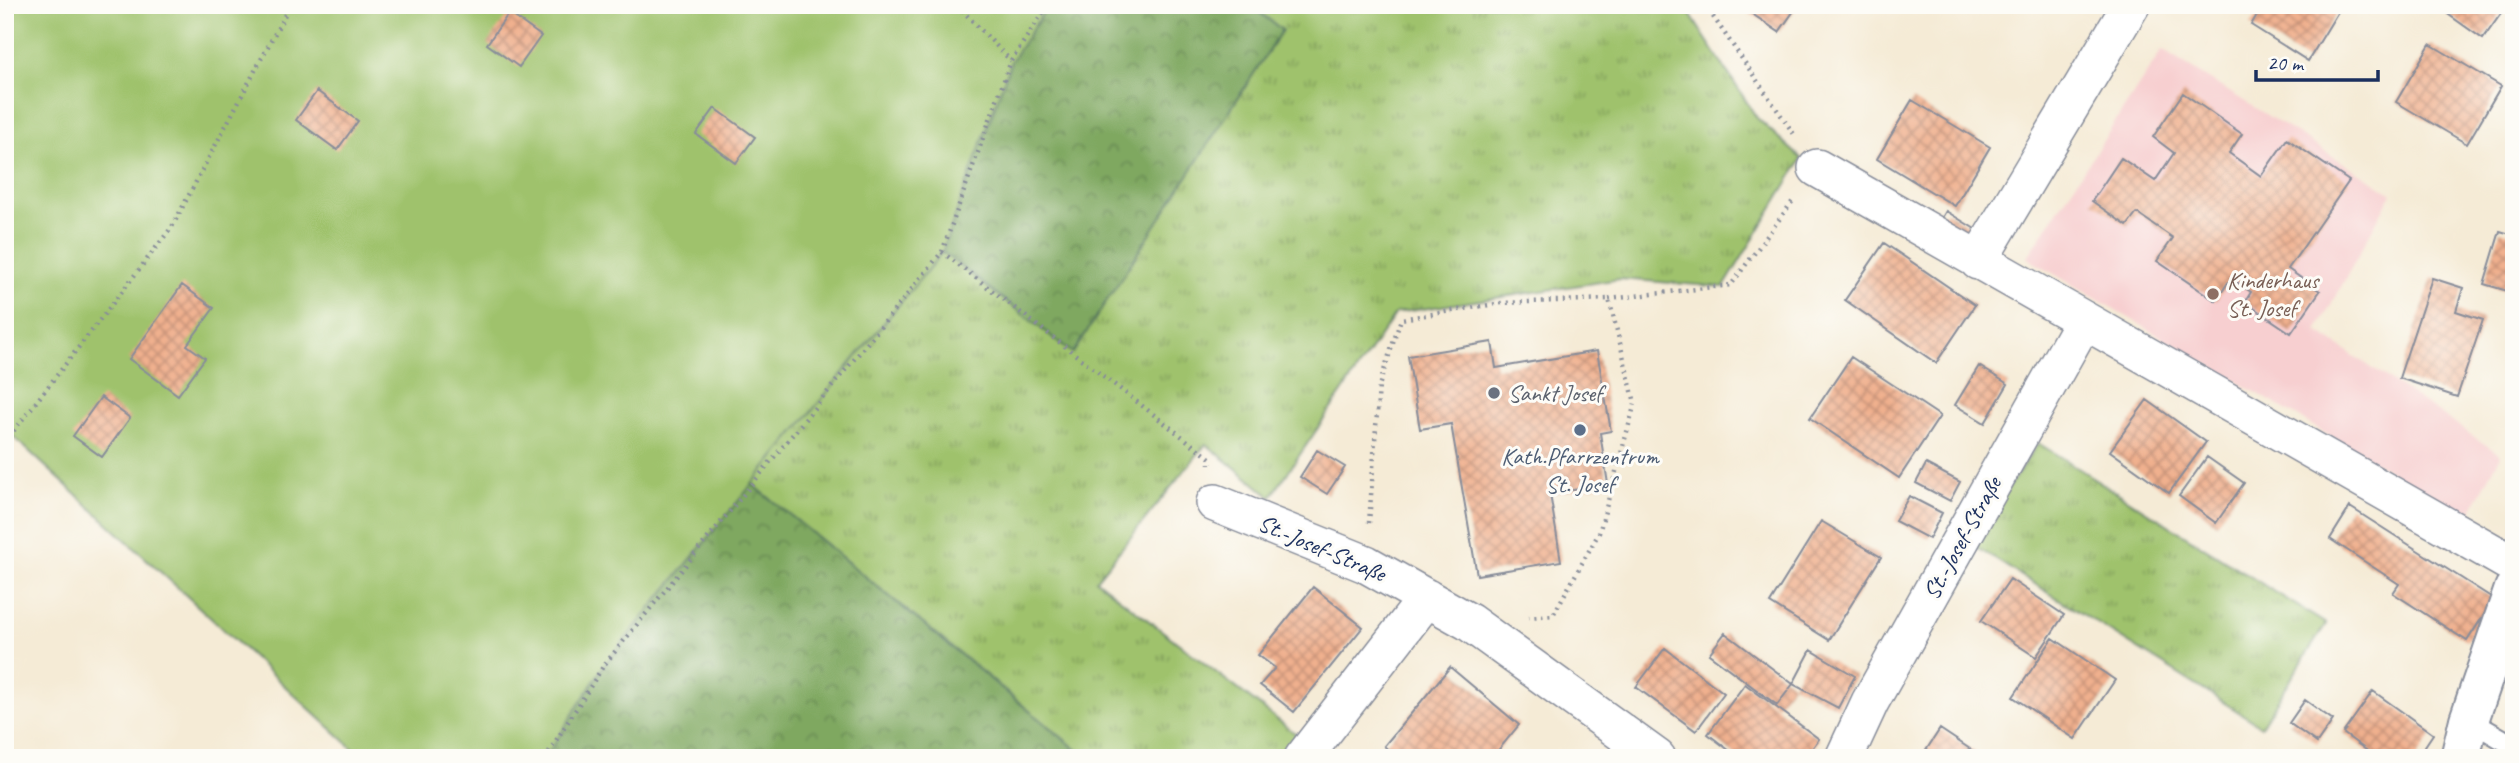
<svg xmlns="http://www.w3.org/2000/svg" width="2519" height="763" viewBox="0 0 2519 763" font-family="Caveat,sans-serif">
<defs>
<pattern id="grass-tufts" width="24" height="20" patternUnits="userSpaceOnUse" patternTransform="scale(1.75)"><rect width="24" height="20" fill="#9fc26c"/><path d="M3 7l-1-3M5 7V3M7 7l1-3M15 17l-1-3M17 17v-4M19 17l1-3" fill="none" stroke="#819e5c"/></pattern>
<pattern id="forest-crowns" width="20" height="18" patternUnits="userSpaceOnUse" patternTransform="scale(1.75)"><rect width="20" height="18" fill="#7fa860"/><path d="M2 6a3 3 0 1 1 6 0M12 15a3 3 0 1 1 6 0" fill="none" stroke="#678952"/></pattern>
<pattern id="building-cross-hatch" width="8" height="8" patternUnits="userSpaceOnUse" patternTransform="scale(1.75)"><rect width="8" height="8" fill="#f0b08e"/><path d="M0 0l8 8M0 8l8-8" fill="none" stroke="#c29077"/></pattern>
</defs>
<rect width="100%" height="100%" fill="#fdfcf7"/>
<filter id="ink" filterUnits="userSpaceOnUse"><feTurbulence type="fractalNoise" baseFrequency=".0143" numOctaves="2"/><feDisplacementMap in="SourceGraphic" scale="14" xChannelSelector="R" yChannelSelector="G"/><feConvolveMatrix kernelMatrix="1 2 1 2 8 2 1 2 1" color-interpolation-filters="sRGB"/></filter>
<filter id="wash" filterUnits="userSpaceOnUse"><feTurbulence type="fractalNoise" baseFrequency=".00686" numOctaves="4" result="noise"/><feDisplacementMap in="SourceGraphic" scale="28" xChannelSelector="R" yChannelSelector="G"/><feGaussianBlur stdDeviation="1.57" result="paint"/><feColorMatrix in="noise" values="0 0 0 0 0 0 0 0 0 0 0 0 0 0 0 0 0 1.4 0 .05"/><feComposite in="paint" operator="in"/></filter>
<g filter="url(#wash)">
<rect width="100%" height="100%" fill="#f5ebd6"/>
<path fill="#f7cfd0" d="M2162 50 2392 193 2317 331 2501 455 2468 517 2027 258Z"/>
<path fill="url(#grass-tufts)" stroke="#5d7865" stroke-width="2" d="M1250 5H1684L1757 118 1802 159 1724 287 1620 279 1396 313 1271 497 1206 444 1096 580 1300 737 1282 758H1087L752 484 942 252 1072 352 1282 30Z
M2038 443 2326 624 2261 726 1971 544Z"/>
<path fill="url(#forest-crowns)" stroke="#4d6c5f" stroke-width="2" d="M1048 5H1250L1282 30 1073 353 942 252 1011 61Z
M752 484 1087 758H545L604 665Z"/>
<path fill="#9fc26c" stroke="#5d7865" stroke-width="2" d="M5 5H1048L1011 61 942 252 604 665 545 758H363L5 429Z"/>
<g id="blocks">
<path fill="url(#building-cross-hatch)" d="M1739 5H1798L1779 32Z
M2263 5H2342L2308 61 2251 25Z
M2435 5H2507L2483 39Z
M509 13 541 36 519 67 487 44Z
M2430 44 2501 86 2467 144 2396 102Z
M317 91 358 121 337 150 296 120Z
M2183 93 2242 134 2229 153 2261 176 2287 139 2349 181 2288 269 2320 291 2291 333 2245 302 2251 292 2231 278 2216 301 2157 261 2173 238 2137 213 2127 226 2092 201 2121 158 2155 181 2174 153 2153 137Z
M1912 100 1990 147 1955 206 1877 159Z
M715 108 755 137 736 163 696 134Z
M1946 211 1980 232 1969 250 1936 228Z
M2500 231 2514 235V293L2484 284Z
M1884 243 1975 305 1936 363 1845 300Z
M2432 278 2463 288 2456 311 2483 320 2457 397 2399 378Z
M182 285 214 308 187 345 205 358 178 395 129 359Z
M1492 342 1496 368 1597 351 1611 431 1600 433 1608 484 1550 494 1561 561 1477 575 1451 424 1420 429 1408 356Z
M1851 357 1940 416 1899 478 1810 418Z
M1979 366 2008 384 1985 423 1955 405Z
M101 397 130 418 102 457 73 436Z
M2147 400 2206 442 2169 493 2110 451Z
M1317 450 1345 467 1327 494 1300 477Z
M2207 457 2244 483 2216 523 2179 496Z
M1926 464 1960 482 1950 501 1916 483Z
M1909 496 1942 513 1929 539 1895 521Z
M2350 507 2494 599 2467 641 2393 593 2399 584 2330 539Z
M1821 521 1881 557 1829 640 1770 603Z
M2010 579 2064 615 2036 657 1981 621Z
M1313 587 1363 627 1294 712 1260 685 1275 668 1258 655Z
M1725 633 1793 684 1811 650 1855 676 1838 708 1793 684 1777 705 1709 654Z
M2053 638 2115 680 2075 739 2013 697Z
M1665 648 1724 693 1696 731 1636 687Z
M1450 667 1519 725 1492 758H1397L1384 746Z
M1745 684 1819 739 1805 758H1739L1708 734Z
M2373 691 2433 734 2417 758H2377L2343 733Z
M2305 700 2333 720 2317 743 2289 723Z
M1940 729 1976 753 1973 758H1921Z"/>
</g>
</g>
<g filter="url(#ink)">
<use href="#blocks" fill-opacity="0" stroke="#888d9a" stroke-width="2"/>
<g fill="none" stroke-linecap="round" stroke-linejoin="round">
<defs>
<path id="service" d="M2469 720 2514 746"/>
<path id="minor" d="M1817 168 2514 565
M1978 261 2131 5
M1215 503 1366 564 1469 622 1657 758
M1303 758 1427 598
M1844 758 1870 702 2084 320"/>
<path id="tertiary" d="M2460 758 2469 720 2514 589"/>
</defs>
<use href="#service" stroke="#888d9a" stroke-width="23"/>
<use href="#minor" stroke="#888d9a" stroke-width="40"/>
<use href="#tertiary" stroke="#888d9a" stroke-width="42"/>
<path stroke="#888d9a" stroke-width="4.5" stroke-dasharray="2 5" stroke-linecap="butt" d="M957 5 1011 61
M1705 5 1796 137
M942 252 1210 458V464
M1609 299 1731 285 1795 198
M5 442 172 227 290 5
M1369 523 1379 386 1401 319 1502 303 1609 299 1635 403 1599 533 1553 615 1529 617
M545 758 604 665 942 252 1011 61 1048 5"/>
<use href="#service" stroke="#fff" stroke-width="19"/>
<use href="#minor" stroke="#fff" stroke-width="37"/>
<use href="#tertiary" stroke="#fff" stroke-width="38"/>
</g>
</g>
<circle fill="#8d6e63" stroke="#fdfcf7" stroke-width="2.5" cx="2213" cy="294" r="7"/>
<circle fill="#6b7280" stroke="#fdfcf7" stroke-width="2.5" cx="1494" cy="393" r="7"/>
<circle fill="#5c6f8a" stroke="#fdfcf7" stroke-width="2.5" cx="1580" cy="430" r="7"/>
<g text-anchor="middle" stroke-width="6" stroke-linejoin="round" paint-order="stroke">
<g font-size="24" fill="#785e54" stroke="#fdfcf7" text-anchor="start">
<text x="2227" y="288">Kinderhaus<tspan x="2227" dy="28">St. Josef</tspan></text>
</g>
<g font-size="24" fill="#5b616d" stroke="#fdfcf7" text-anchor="start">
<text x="1508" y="401">Sankt Josef</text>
</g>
<g font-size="24" fill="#4e5e75" stroke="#fdfcf7">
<text x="1580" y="464">Kath.Pfarrzentrum<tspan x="1580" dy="28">St. Josef</tspan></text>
</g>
<g font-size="24" fill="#1b2f5e" stroke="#fdfcf7">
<text transform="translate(1962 538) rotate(-61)" y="8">St.-Josef-Straße</text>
<text transform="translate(1322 548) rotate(23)" y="8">St.-Josef-Straße</text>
</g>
</g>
<rect width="2519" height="763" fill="none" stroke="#fdfcf7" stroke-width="28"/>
<path d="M2256 70v10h122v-10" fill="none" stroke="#1b2f5e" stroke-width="3.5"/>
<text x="2267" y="70" font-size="21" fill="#1b2f5e" stroke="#fdfcf7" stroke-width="5" paint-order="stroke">20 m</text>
</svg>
